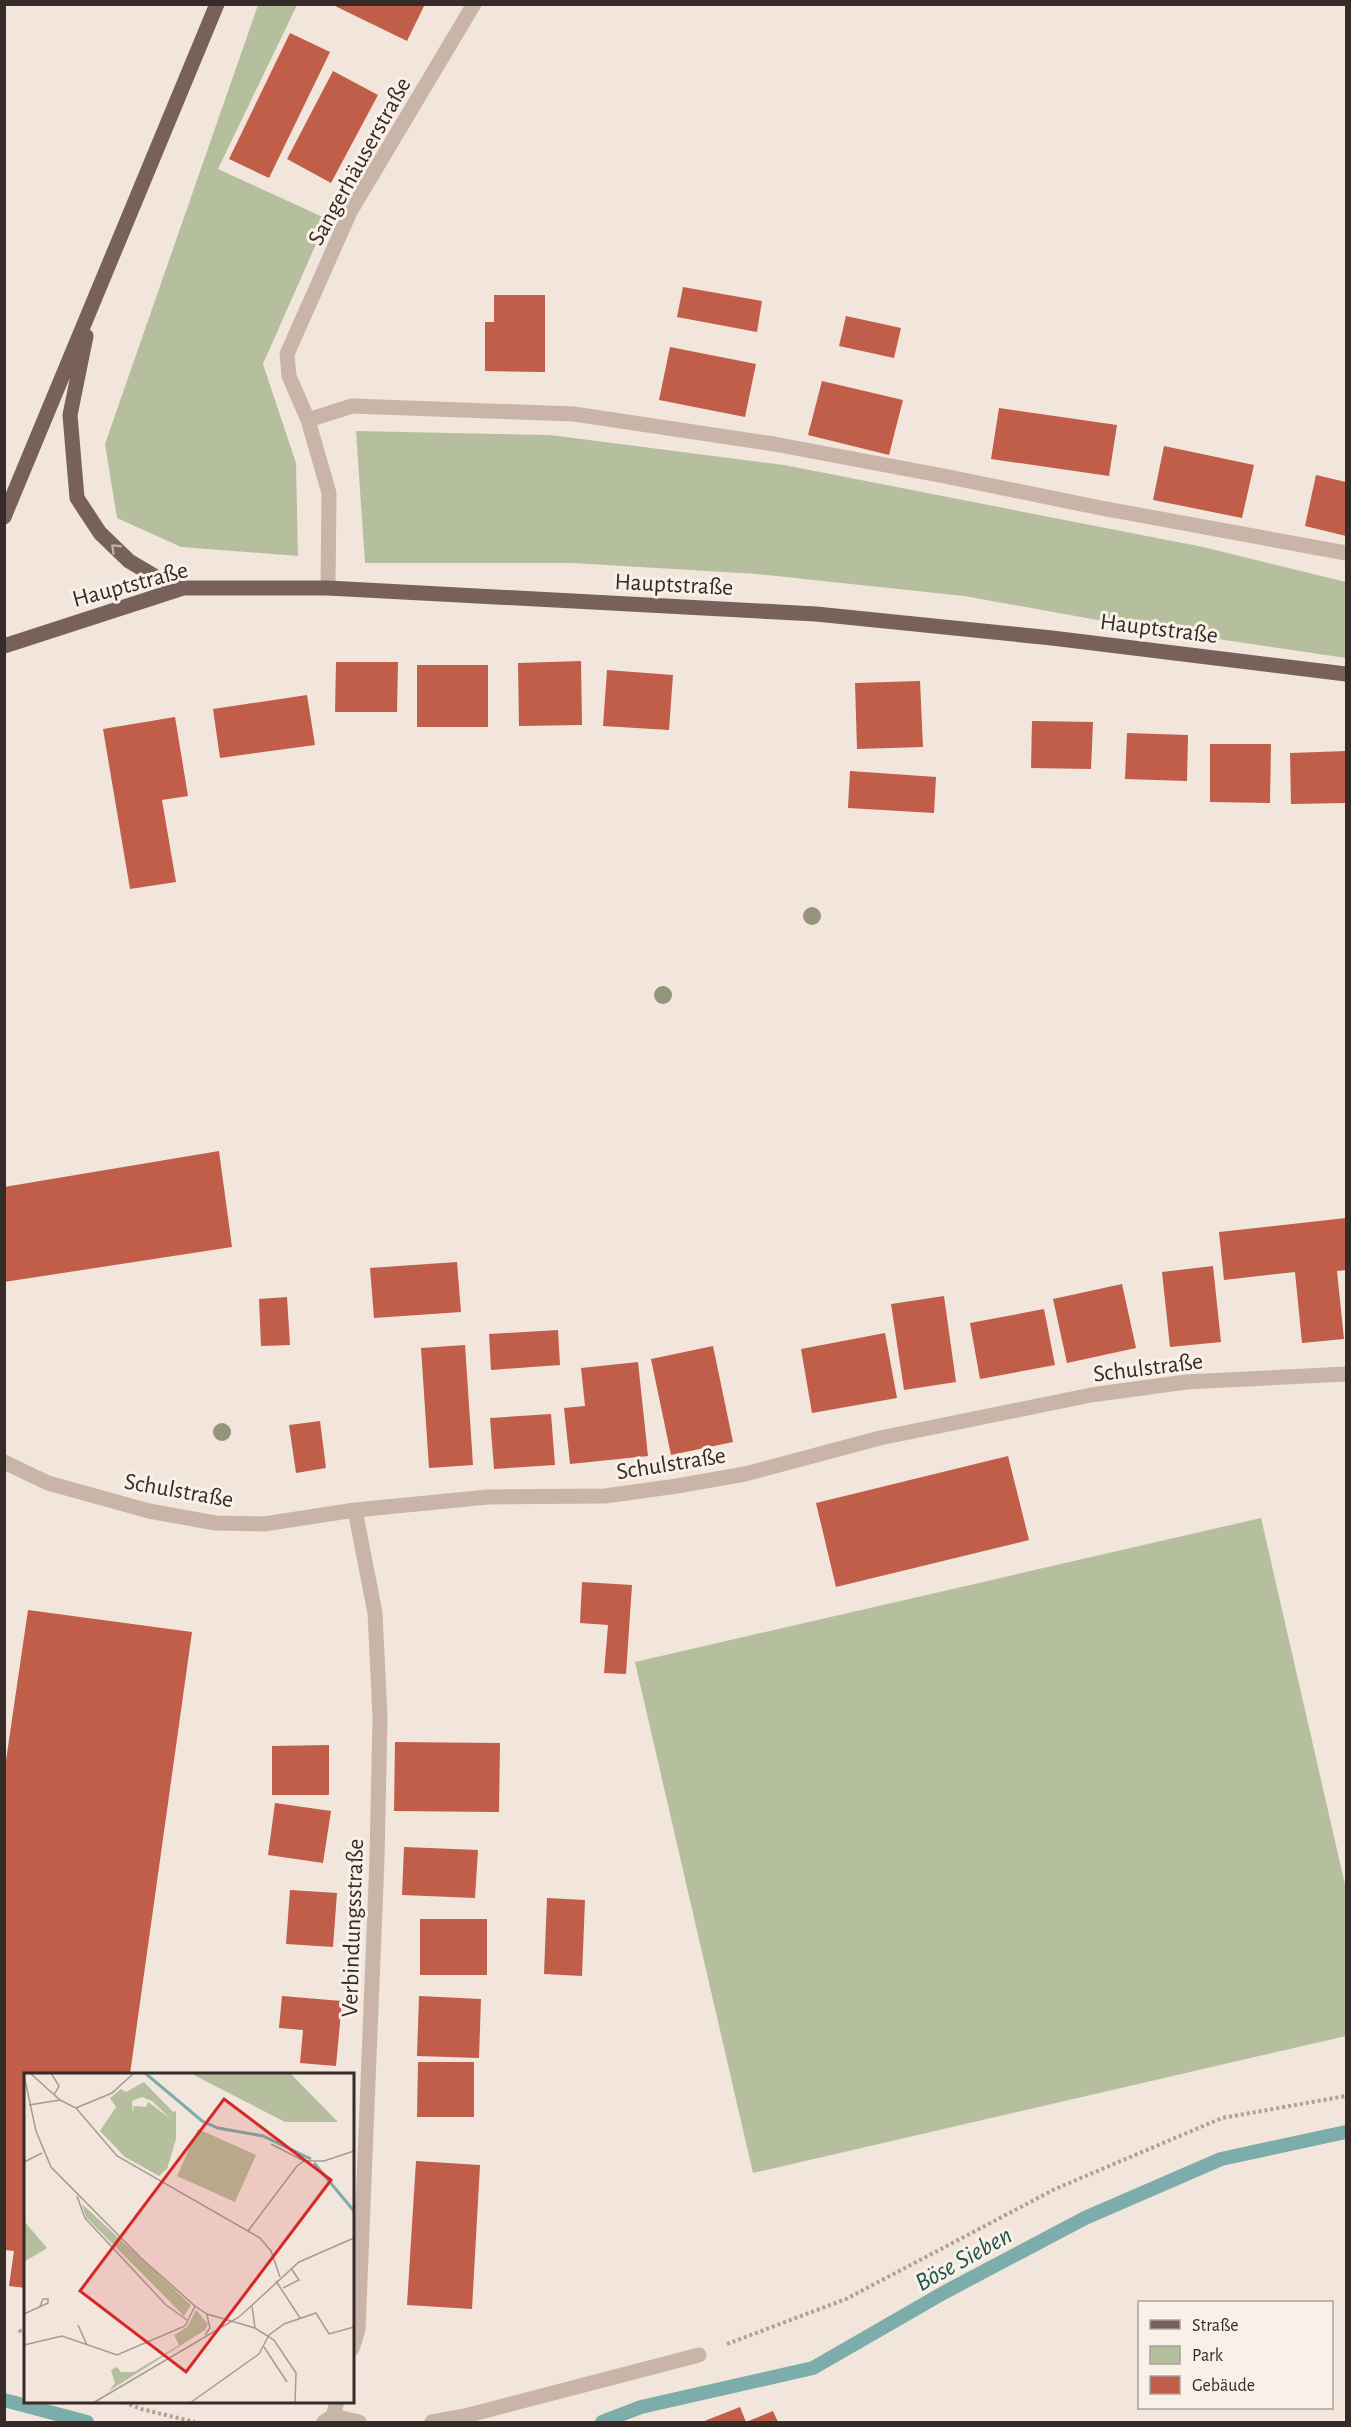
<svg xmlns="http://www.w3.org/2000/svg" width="1351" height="2427" viewBox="0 0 1351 2427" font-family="'Alegreya Sans',sans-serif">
<rect width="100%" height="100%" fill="#f1e5dc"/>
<path fill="#b6bf9d" d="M258 5H297L218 169 327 219 263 364 296 463 298 556 181 547 117 518 105 444Z
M356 431 550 435 784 465 1203 547 1346 582V658L1136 627 964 596 757 574 573 563H365Z
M1261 1518 1346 1889V2036L753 2173 635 1662Z"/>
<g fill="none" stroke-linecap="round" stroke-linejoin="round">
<path stroke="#7cadab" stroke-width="14" d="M4 2400 87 2422
M602 2422 641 2407 813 2368 945 2292 1085 2218 1221 2159 1346 2132"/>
</g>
<path fill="#c05e4a" d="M336 4H425L407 41 335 6Z
M290 33 330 52 269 178 229 159Z
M333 71 378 95 331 183 287 159Z
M683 287 762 301 757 332 677 317Z
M494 295H545V372L485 371V322H494Z
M846 316 901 328 894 358 839 346Z
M670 347 756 364 745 417 659 400Z
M822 381 903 400 889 455 808 435Z
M999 408 1117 425 1109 476 991 459Z
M1164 446 1254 465 1242 518 1153 500Z
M1316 475 1346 482V536L1305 526Z
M581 661 582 725 519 726 518 663Z
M336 662H398L397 712H335Z
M417 665H488V727H417Z
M607 670 673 675 669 730 603 726Z
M920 681 923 747 857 749 855 683Z
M307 695 315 745 220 758 213 709Z
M175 717 188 796 162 800 176 882 130 889 103 729Z
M1032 721 1093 722 1091 769 1031 768Z
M1127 733 1188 735 1187 781 1125 779Z
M1210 744H1271L1270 803 1210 802Z
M1346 751V803L1291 804 1290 753Z
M850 771 936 777 934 813 848 808Z
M219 1151 232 1247 4 1282V1187Z
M1346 1218V1270L1337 1271 1344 1339 1302 1343 1295 1272 1224 1280 1219 1232Z
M457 1262 461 1312 374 1318 370 1268Z
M1213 1266 1221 1342 1170 1347 1162 1272Z
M1122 1284 1136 1348 1067 1363 1053 1299Z
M944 1296 956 1382 904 1390 891 1304Z
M287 1297 290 1345 261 1346 259 1299Z
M1044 1309 1055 1365 980 1379 970 1323Z
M558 1330 560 1365 491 1370 489 1334Z
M885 1333 897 1398 812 1413 801 1349Z
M465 1345 473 1465 429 1468 421 1348Z
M713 1346 733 1442 671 1455 651 1359Z
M638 1362 648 1456 570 1464 564 1408 585 1406 581 1368Z
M551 1414 555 1465 494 1469 490 1418Z
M320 1421 326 1468 296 1473 289 1425Z
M1008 1456 1029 1540 836 1587 816 1503Z
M582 1582 632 1585 626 1674 604 1673 608 1625 580 1623Z
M28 1610 192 1632 130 2074H26V2288L9 2286 14 2251 4 2250V1774Z
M395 1742 500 1743 499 1812 394 1811Z
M329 1745V1795H272V1746Z
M275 1803 331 1811 323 1863 268 1855Z
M404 1847 478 1850 475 1898 402 1895Z
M290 1890 337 1893 333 1947 286 1944Z
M547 1898 585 1900 582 1976 544 1974Z
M420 1919H487V1975H420Z
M282 1996 342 2001 336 2066 300 2063 303 2030 279 2028Z
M419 1996 481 1999 479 2058 417 2056Z
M418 2062H474V2117H417Z
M416 2161 480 2165 472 2309 407 2305Z
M740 2407 746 2422 773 2411 778 2422H702Z"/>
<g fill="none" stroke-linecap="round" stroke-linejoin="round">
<path stroke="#b49f93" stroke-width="4" stroke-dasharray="3 3" stroke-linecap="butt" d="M19 2330 26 2336
M727 2344 846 2299 1055 2189 1222 2118 1346 2096
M124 2402 141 2409 195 2422"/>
<path stroke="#c8b5a8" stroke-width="15" d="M308 420 352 406 574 414 774 444 944 476 1101 508 1346 553
M328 588 329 493 308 420 289 376 287 354 350 212 474 4
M4 1462 48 1483 149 1511 215 1523 264 1524 355 1510 488 1497 605 1496 677 1486 745 1474 880 1438 1091 1395 1186 1382 1346 1374
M352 2349 358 2330 377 1859 380 1717 375 1613 355 1510
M333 2416 359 2422
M324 2422 333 2416 337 2402
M432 2422 465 2416 699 2355"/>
<path stroke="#77615a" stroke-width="15" d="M86 336 70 415 77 498 100 533 129 561 156 577 183 588
M4 517 217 4
M4 646 183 588H328L816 614 1052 638 1346 674"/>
</g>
<g fill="#94957c">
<circle cx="812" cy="916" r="9"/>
<circle cx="663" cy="995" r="9"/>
<circle cx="222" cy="1432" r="9"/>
</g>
<defs><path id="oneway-chevron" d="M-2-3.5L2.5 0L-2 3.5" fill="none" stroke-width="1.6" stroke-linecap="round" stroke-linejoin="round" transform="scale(1.5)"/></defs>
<use stroke="#beb0a8" href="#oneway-chevron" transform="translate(115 548) rotate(-136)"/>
<g text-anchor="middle" stroke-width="6" stroke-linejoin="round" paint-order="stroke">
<g font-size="24" fill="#362b28" stroke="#f9f0e8">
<text transform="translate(359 161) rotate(-61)" y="8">Sangerhäuserstraße</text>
<text transform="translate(130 584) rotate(-15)" y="8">Hauptstraße</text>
<text transform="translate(674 584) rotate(3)" y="8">Hauptstraße</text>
<text transform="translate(1159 628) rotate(7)" y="8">Hauptstraße</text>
<text transform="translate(1148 1367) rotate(-7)" y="8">Schulstraße</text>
<text transform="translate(671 1463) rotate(-9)" y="8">Schulstraße</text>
<text transform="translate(179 1490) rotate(10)" y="8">Schulstraße</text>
<text transform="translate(352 1928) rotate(-88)" y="8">Verbindungsstraße</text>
</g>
<g font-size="26" font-style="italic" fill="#205555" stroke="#f9f0e8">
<text transform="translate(963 2258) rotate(-29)" y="9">Böse Sieben</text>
</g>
</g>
<g transform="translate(24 2073)">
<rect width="330" height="330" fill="#f1e5dc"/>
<path d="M166 0H266L314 49H261ZM120 9 149 39 152 38V66L143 96 135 103 101 84 76 58 92 34 86 25 97 16 102 19ZM118 24 128 28 147 46 124 29 122 34 110 33 109 40 108 28ZM174 56 232 82 211 129 153 103ZM58 131 167 232 160 243 62 144ZM0 148 23 175 0 189ZM172 237 184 251 181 257 85 318 91 310 87 297 93 294 97 299H110L155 272 150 262 163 254Z" fill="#b6bf9d" fill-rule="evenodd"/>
<path fill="none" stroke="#7cadab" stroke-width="3" d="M121 0 178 48 194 55 239 63 287 86M290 90 330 138"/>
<path fill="none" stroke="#a69b94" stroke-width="1.5" d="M6 0 36 27 52 35 93 83 236 165 247 178 256 204M27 0 35 13 30 22M0 2 12 58 27 94 117 185 171 233 183 241 231 255 250 267 272 300 271 330M5 32 36 27M52 35 88 20 110 0M247 71 280 88M0 89 18 80M53 123 61 145 142 232 163 247M224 158 273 93 280 88H300L330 78M252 208 276 245M259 215 275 207 267 195M228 233 231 255M0 241 24 230V226H19L16 233M54 252 63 272M181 262 186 255 183 242M0 272 38 263 93 282 161 253 171 233M240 274 263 309M69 330 215 244 275 189 330 165M166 330 235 281 245 262 260 251 292 240 305 261 330 254"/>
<path fill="#d62828" fill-opacity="0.15" stroke="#d62828" stroke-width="3" d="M200 26 307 107 162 299 56 218Z"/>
<rect width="330" height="330" fill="none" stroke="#362b28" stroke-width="3"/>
</g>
<rect width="1351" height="2427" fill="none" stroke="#362b28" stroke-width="12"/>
<rect x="1138" y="2301" width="195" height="108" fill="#f9f0e8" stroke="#aba19b" stroke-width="1.5"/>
<rect x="1150" y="2320" width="30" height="9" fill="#77615a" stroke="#aba19b" stroke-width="1.5"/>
<text x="1192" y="2331" font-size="18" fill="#362b28">Straße</text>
<rect x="1150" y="2346" width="30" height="18" fill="#b6bf9d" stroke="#aba19b" stroke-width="1.5"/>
<text x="1192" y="2361" font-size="18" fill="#362b28">Park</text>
<rect x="1150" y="2376" width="30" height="18" fill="#c05e4a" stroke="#aba19b" stroke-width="1.5"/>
<text x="1192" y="2391" font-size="18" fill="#362b28">Gebäude</text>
</svg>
